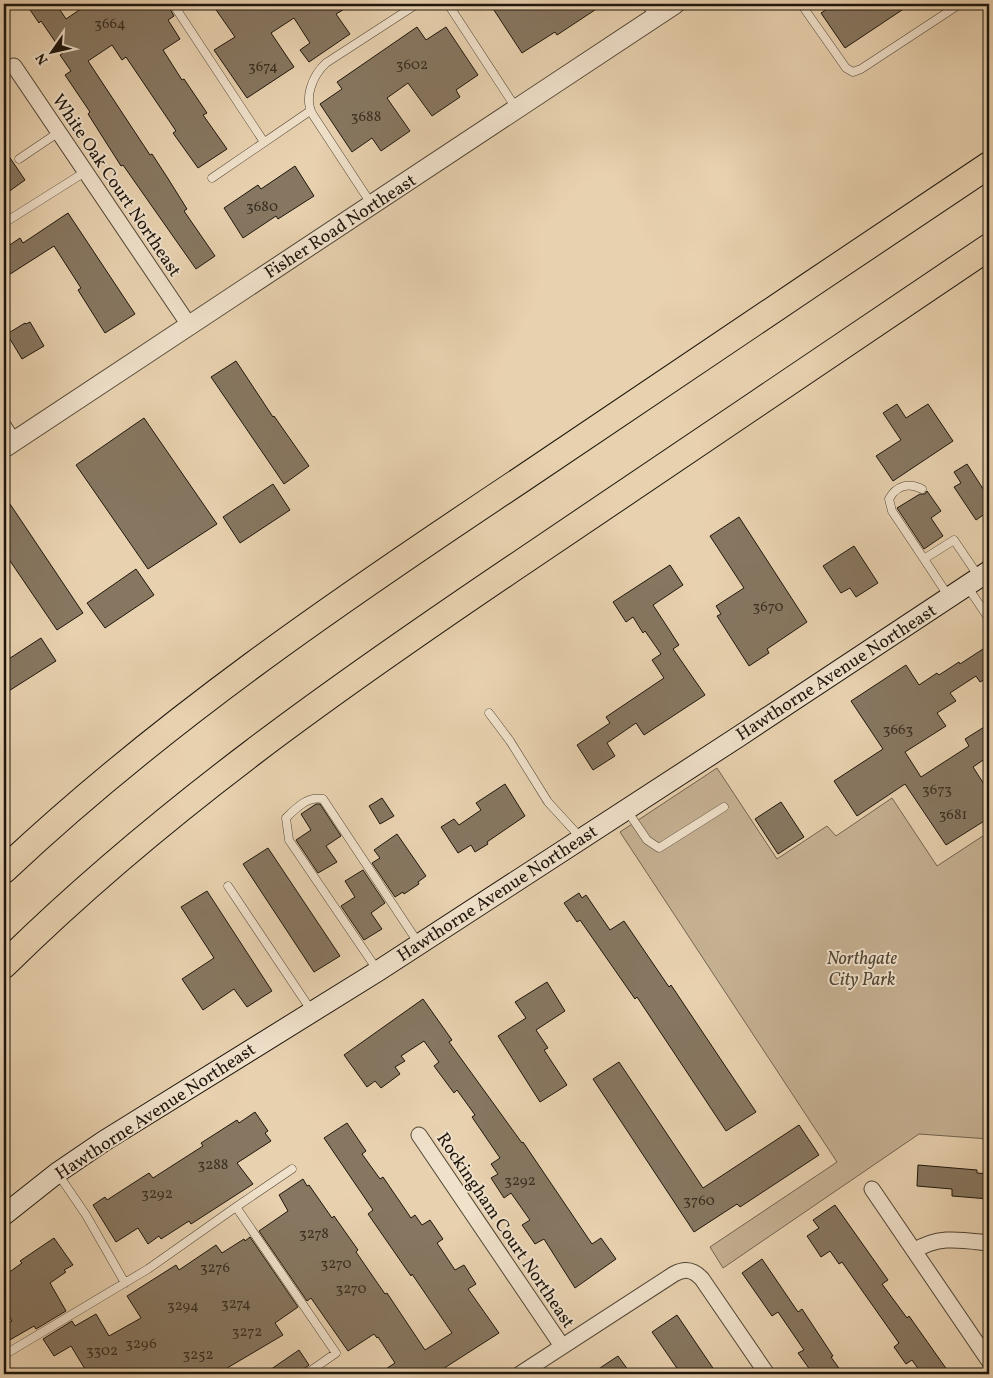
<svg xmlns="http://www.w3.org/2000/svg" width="993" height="1378" viewBox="0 0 993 1378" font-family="Vollkorn,serif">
<rect width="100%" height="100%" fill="#e8d1af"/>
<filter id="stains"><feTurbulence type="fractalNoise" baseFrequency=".004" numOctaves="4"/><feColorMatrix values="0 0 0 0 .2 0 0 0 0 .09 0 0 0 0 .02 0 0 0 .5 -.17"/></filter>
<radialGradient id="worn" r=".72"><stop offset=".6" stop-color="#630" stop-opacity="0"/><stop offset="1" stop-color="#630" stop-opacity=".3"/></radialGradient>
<path fill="#c6b193" stroke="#726450" d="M717 768 777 859 827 826 836 836 892 798 937 866 989 832V1139L919 1134 723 1268 710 1247 837 1162 620 832Z"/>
<path fill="#877761" stroke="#1e160c" d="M26 4H56L66 19 88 4H167L174 16 168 20 180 39 163 50 182 80 184 79 207 113 203 115 227 149 198 168 173 133 176 131 126 57 122 60 112 45 88 61 150 155 152 154 167 177 187 209 184 211 215 256 196 269 123 165 121 166 88 114 90 112 65 75 71 71 60 55 63 53 41 21 39 23Z
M212 4H353L336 14 350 34 309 62 300 50 310 43 294 18 271 33 294 67 247 98 214 50 235 37Z
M490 4H604L557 35 555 32 522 53Z
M835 4H911L845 48 821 13Z
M417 27 426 40 446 27 478 75 456 90 460 97 432 116 408 83 387 98 410 131 381 151 372 138 352 152 320 104 342 89 337 82Z
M4 149 25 180 4 195Z
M295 166 314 196 278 219 276 216 243 238 224 208 258 185 261 189Z
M68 213 135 314 105 333 78 290 81 288 54 246 4 278V249L20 238 23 243Z
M30 322 44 346 22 359 7 334 25 323 26 324Z
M236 361 273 417 274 416 309 466 284 484 211 377Z
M897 404 906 418 928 404 953 441 893 481 876 456 901 440 883 413Z
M144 418 217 524 148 569 76 465Z
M967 464 989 498V511L976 520 954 487 961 483 954 472Z
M273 484 290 510 240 543 223 517Z
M927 491 941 511 931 518 943 536 924 549 897 508 920 494H925Z
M4 495 83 613 57 630 4 552Z
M739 517 807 622 767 649 769 653 749 666 717 616 721 614 716 606 744 588 710 536Z
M854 546 878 583 856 597 850 588 841 593 823 566Z
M670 565 683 585 653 605 679 645 673 649 705 695 644 735 636 723 607 743 615 756 593 770 577 745 610 723 606 717 664 678 652 660 661 654 645 631 643 633 633 617 626 622 613 602Z
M136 569 154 595 105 628 87 603Z
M41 638 56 661 4 694V662Z
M983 649 989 659V677L980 682 976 676 950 693 956 701 937 713 946 726 905 752 921 777 969 746 965 739 989 724V756L973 767 989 792V818L946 845 905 784 857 816 834 781 883 749 851 701 906 665 919 685 937 673 939 675 959 662 960 664Z
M505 784 525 816 487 842 488 844 475 852 471 845 458 853 441 827 454 819 459 825 481 810 476 803Z
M382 798 394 816 380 824 369 806Z
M781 802 804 837 778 854 755 819Z
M316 804H320L341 836 326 846 337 862 318 873 296 840 311 830 301 814Z
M397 834 426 876 418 882 419 884 404 894 403 892 395 897 372 863 380 858 374 850Z
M268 848 340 956 314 972 243 864Z
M363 870 385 903 371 913 382 929 364 940 341 906 355 897 345 881Z
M207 891 272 991 247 1007 234 989 203 1010 182 979 214 958 181 907Z
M579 893 582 898 586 895 610 930 624 921 669 987 671 985 756 1112 726 1131 637 997 635 999 580 920 577 922 564 903Z
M547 982 565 1011 536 1030 548 1048 544 1050 567 1085 540 1102 498 1036 526 1018 515 1002Z
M423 999 452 1040 449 1042 522 1143 523 1142 592 1244 601 1238 616 1259 575 1288 544 1239 535 1244 522 1225 530 1220 511 1193 504 1198 491 1178 498 1174 491 1164 500 1158 472 1117 475 1115 457 1090 454 1093 434 1066 439 1062 424 1041 401 1056 405 1061 395 1067 400 1074 381 1088 375 1081 367 1087 344 1055Z
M619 1062 703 1188 799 1125 819 1155 740 1207 737 1204 694 1232 593 1079Z
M255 1112 268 1131 265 1133 271 1141 237 1163 253 1184 191 1224 189 1221 161 1239 159 1236 148 1244 138 1228 116 1242 93 1205 105 1197 107 1200 149 1173 153 1178 203 1146 201 1143 237 1120 239 1123Z
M347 1123 366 1151 362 1154 380 1179 383 1177 411 1218 415 1215 422 1225 430 1220 443 1239 437 1243 455 1270 464 1265 476 1284 468 1289 499 1333 435 1374H378L395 1363 378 1337 377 1338 374 1334 348 1351 311 1298 307 1301 259 1231 288 1211 279 1195 303 1179 307 1186 309 1185 332 1218 334 1216 358 1250 356 1252 385 1294 387 1293 425 1350 452 1333 412 1274 411 1276 368 1214 373 1210 324 1138Z
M918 1165 977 1170V1173L989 1174V1199L952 1196V1189L917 1186Z
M835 1205 888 1280 882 1284 907 1318 909 1316 950 1374H922L912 1360 906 1364 894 1347 899 1343 842 1262 839 1264 830 1251 821 1257 807 1236 819 1228 813 1220Z
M250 1237 298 1307 275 1323 283 1335 217 1374H88L71 1346 54 1356 43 1339 72 1321 75 1326 96 1314 109 1336 141 1318 127 1296 176 1265 179 1270 216 1245 222 1253 244 1239 245 1241Z
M54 1238 73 1265 64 1270 66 1272 50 1283 66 1311 36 1329 34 1326 8 1341 4 1334V1326L12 1321 4 1308V1276L22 1263 20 1261Z
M762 1259 798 1312 802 1309 833 1356 831 1357 843 1374H813L798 1353 804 1350 778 1312 772 1316 742 1273Z
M677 1315 700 1349 717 1374H681L659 1342 652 1332Z
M299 1350 309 1365 302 1370 300 1374H264Z
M618 1356 631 1374H591Z"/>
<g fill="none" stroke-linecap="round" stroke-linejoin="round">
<defs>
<path id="service" d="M173 4 264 142
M448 4 516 108
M801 4 846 68 853 72 861 69 960 4
M19 159 59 132
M212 178 310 111
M372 205 313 115C303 98 313 75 326 63L417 4
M4 223 85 172
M922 489C908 482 896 486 889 499L892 511 924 559
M967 586 989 619
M949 597 924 559 954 540 979 577
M489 713 510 741 548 802 581 838
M626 809 647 840 659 848 724 807
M228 886 311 1010
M378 971 289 840 286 818C297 807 308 796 323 799L419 944
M58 1174 86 1215 125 1283
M236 1207 292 1169
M4 1355 148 1269 236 1207 336 1353 306 1374"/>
<path id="minor" d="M650 4 658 15
M14 66 189 325
M4 427 14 442
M419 1135 562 1346
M872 1189 989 1361
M914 1251C939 1235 961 1240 989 1243
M520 1374 674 1274C685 1268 693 1269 702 1279L767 1374"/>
<path id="tertiary" d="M4 448 675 4"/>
<path id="secondary" d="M4 1215 57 1173 104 1141 378 971 738 737 989 571"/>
<path id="motorway" d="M4 870C161 722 340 600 519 481 676 375 832 270 989 165
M4 965C160 811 340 685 521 563 677 457 833 353 989 247"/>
</defs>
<use href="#service" stroke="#504535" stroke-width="9"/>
<use href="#minor" stroke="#504535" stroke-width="17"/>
<use href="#tertiary" stroke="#504535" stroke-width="21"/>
<use href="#secondary" stroke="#1e160c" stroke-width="22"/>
<use href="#motorway" stroke="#1e160c" stroke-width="28"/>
<use href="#service" stroke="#f0e1cb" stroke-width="8"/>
<use href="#minor" stroke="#f0e1cb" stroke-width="15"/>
<use href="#tertiary" stroke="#f0e1cb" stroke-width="19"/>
<use href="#secondary" stroke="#f0e1cb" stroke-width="20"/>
<use href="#motorway" stroke="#e8d1af" stroke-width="26"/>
</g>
<g text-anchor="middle" stroke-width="4" stroke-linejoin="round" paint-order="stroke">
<g font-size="15" fill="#382e21">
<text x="110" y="28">3664</text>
<text x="412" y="69">3602</text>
<text x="263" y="71">3674</text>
<text x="366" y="121">3688</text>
<text x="262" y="211">3680</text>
<text x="768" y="611">3670</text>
<text x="898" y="734">3663</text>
<text x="937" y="794">3673</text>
<text x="953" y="819">3681</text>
<text x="213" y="1169">3288</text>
<text x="520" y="1185">3292</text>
<text x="157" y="1198">3292</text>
<text x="699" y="1205">3760</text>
<text x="314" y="1238">3278</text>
<text x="336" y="1268">3270</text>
<text x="215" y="1272">3276</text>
<text x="351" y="1293">3270</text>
<text x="236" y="1308">3274</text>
<text x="183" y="1310">3294</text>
<text x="247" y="1336">3272</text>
<text x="141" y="1348">3296</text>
<text x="102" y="1355">3302</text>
<text x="198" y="1359">3252</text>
</g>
<g font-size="18" fill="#1e160c" stroke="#f0e1cb">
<text transform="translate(117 185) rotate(56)" y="6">White Oak Court Northeast</text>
<text transform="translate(340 226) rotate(-33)" y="6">Fisher Road Northeast</text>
<text transform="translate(836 672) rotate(-33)" y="6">Hawthorne Avenue Northeast</text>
<text transform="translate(497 893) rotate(-33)" y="6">Hawthorne Avenue Northeast</text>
<text transform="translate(155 1111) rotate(-33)" y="6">Hawthorne Avenue Northeast</text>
<text transform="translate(506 1230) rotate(56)" y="6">Rockingham Court Northeast</text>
</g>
<g font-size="18" font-style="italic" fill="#504434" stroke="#f0e1cb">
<text x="862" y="964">Northgate<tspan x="862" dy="21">City Park</tspan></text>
</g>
</g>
<rect width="993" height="1378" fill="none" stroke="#e8d1af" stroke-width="20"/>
<rect x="5" y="5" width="983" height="1368" fill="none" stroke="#1e160c" stroke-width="2.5"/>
<rect x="10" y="10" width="973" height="1358" fill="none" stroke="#1e160c"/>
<g transform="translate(52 52) rotate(236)" stroke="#f0e1cb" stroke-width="4" paint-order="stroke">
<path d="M0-4L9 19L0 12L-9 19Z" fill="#1e160c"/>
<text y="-8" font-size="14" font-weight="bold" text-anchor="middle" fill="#1e160c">N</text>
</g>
<rect width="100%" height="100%" filter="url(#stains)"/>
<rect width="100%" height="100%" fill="url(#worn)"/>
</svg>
